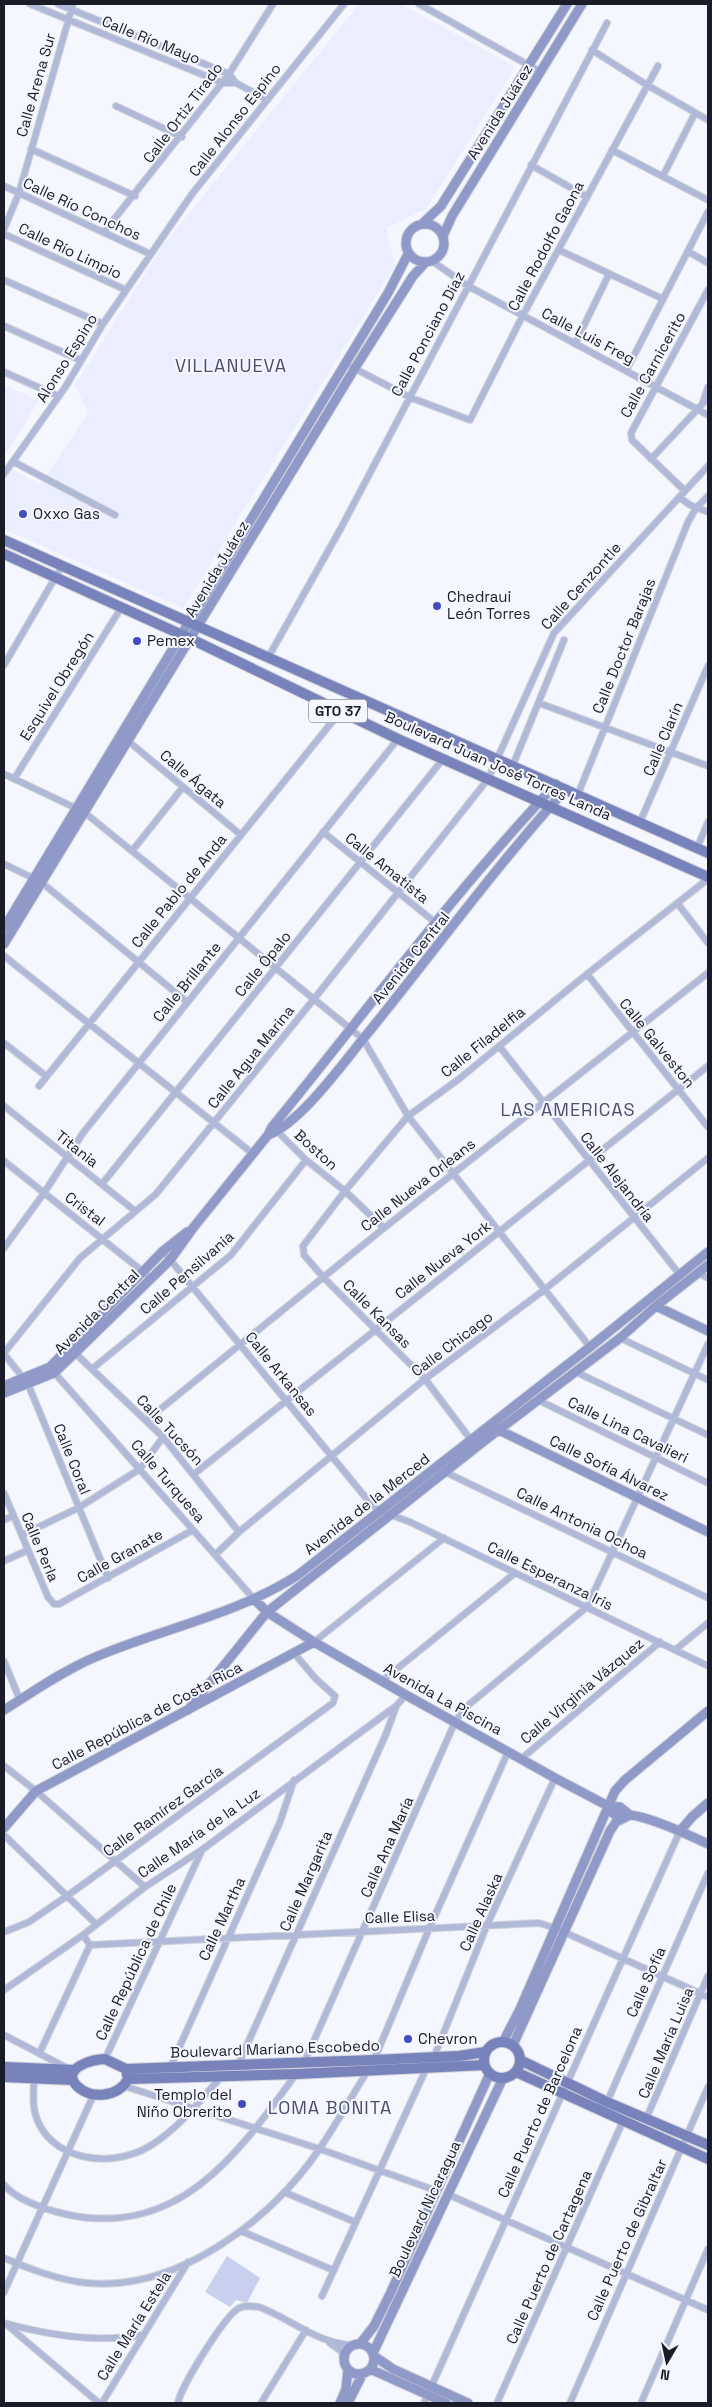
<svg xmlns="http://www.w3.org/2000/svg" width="712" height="2407" viewBox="0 0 712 2407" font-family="'Space Grotesk',sans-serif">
<rect width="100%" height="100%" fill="#f5f7fe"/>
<path fill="#eaeefe" d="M359 4H401L515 67 426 209 386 228 395 265 183 608 4 529V465L40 485 88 413 75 385 164 244Z
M4 385 39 400 4 458Z"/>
<path fill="#c9d0ee" d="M227 2256 260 2278 247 2303 236 2300 230 2307 205 2292Z"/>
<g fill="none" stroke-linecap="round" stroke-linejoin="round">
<defs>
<path id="street" d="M30 4 223 83H236
M58 4 229 74 236 83 266 99
M419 4 541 72
M592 50 647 85 708 120
M116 106 182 137
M31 149 135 196
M612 150 708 200
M531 165 587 197
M663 176 695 113
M4 186 150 254
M4 229 19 193 73 4
M104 232 229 74 273 4
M4 234 126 290
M559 250 663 299
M689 252 708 263
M432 261 468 286 708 415
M4 280 103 324
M4 326 80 360
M575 344 609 274
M352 367 409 397 470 420 523 315 658 66
M626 371 708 212
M4 372 58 396
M703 402 708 387
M651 459 708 398
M14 462 115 515
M4 474 66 386 103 324 192 194 344 4
M685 491 632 440 631 433 708 290
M679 497 690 505 708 512
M269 656 341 528 607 23
M4 665 62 566
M539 703 708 766
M128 741 241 835
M513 765 564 640
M4 774 84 812 363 1039 408 1116 590 1347
M14 779 121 608
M578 794 688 522 696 508 708 496
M640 822 708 666
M323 832 436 923
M697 848 708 822
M132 851 183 787
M4 864 41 882 186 1001
M678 904 708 943
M4 956 252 1153
M587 974 708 1127
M4 1043 46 1076
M499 1046 680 1275
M39 1086 340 712
M4 1106 135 1211
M275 1129 306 1160 345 1191 384 1228
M4 1161 151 1278
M102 1184 443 759
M4 1248 44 1193 83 1133 398 739
M163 1251 371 1504 380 1511 410 1522 708 1666
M698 1273 708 1278
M620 1338 708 1380
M4 1353 80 1258 156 1194 314 999 488 779 554 633 708 466
M75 1353 163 1437 239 1532
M4 1354 28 1384 108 1578
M92 1369 231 1255 306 1160
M52 1370 254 1599
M576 1372 708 1435
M538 1400 708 1483
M147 1420 384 1228 708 973
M471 1440 425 1379 323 1277 304 1255 303 1246 345 1191 408 1116 459 1079 587 974 708 879
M445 1472 708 1598
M194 1474 708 1066
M4 1493 48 1597 54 1604H59L193 1530
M4 1520 13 1516
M22 1535 78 1508 140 1469 163 1437
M216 1554 239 1532 425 1379 544 1290 708 1158
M4 1561 28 1550
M314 1642 444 1538
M675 1650 708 1623
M4 1661 20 1700
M382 1681 515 1573
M521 1759 660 1642
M4 1766 36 1791 145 1887
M4 1835 96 1924
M4 1932 29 1922 67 1896 333 1703 335 1696 316 1679 293 1652
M83 1935 90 1945 539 1923 555 1928 708 1997
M4 1990 83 1935 145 1887 203 1849 396 1706 406 1695
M4 2035 67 2068
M40 2052 90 1945
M434 2057 487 1925 555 1778
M105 2059 202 1850
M374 2060 429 1929 508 1752
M304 2063 455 1722 466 1707 587 1607 708 1344
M238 2065 386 1734 396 1707
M170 2068 280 1822 294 1780
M34 2078C34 2090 32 2101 35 2113 48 2162 112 2169 150 2146 179 2128 199 2102 221 2077
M124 2086 320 2149 437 2191
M607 2102 708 1873
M646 2119 708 1976
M4 2185C19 2202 47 2210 69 2215 180 2237 238 2154 296 2074
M284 2192 355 2222
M447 2194 708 2310
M241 2231 333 2270
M4 2258C30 2269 58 2280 87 2283 177 2292 273 2219 320 2148 337 2123 352 2096 368 2070
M4 2292 94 2094
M322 2296 427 2067
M4 2323C48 2335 98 2343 142 2335
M7 2325 99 2403
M330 2343 341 2351 344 2361
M102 2403 188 2262
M178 2403C180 2388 225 2315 239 2308 245 2305 252 2306 259 2307 290 2318 319 2345 354 2345
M261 2403 306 2330
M424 2403 680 1831
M497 2403 623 2121
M570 2403 708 2087
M641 2403 708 2249"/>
<path id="secondary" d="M406 243a19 19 0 1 1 38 0a19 19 0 1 1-38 0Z
M422 224 441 206 567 4
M443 236 452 216 582 4
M4 928 388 293 408 254
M4 944 355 368 413 276 425 263
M268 1135C300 1123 341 1066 363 1039 431 956 494 868 566 789
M656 1306 708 1331
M4 1386 50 1367 163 1251 187 1232
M4 1393 54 1373 75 1353 170 1260 193 1228 268 1135 272 1127C366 1012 454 892 556 784
M499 1430 708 1532
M254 1599 267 1612 314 1642 406 1695 555 1778 608 1806 620 1807 630 1815 616 1822 610 1831 513 2045
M4 1710C33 1692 61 1672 93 1658 160 1629 236 1615 298 1575L590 1347 708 1252
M188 1710 267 1612 488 1438 620 1338 656 1306 708 1265
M608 1806C613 1819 620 1814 630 1815 651 1817 689 1835 708 1844
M4 1828 36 1791 314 1642
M680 1831 692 1817 708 1803
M503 2042 520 2009 615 1791 625 1780 708 1711
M360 2344 374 2326 390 2294 490 2073
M344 2359a15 15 0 1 1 30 0a15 15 0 1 1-30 0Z
M373 2353 503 2078
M374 2356 393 2369 468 2403
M370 2369 446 2403
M340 2403 346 2389 348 2369
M348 2403 363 2373"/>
<path id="primary" d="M4 540 708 853
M4 554 191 639 398 739 708 877
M484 2060a18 18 0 1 1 36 0a18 18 0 1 1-36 0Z
M105 2059 126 2069 128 2079C119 2097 91 2100 77 2086 60 2068 93 2059 105 2059Z
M520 2060 607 2102 708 2145
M4 2067 75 2070
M126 2069 374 2060 459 2056 485 2052
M516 2072 708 2159
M4 2077 73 2080
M128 2079 296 2074 484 2065"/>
</defs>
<use href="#street" stroke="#d2d4dc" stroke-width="8"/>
<use href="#secondary" stroke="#d2d4dc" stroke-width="11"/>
<use href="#primary" stroke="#d2d4dc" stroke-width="12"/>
<use href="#street" stroke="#b1b9d9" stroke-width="6"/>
<use href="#secondary" stroke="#909ac8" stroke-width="9"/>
<use href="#primary" stroke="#7883bc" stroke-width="10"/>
</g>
<g fill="#444abf" stroke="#f5f7fe" stroke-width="2">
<circle cx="23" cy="514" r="5"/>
<circle cx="437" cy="606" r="5"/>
<circle cx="137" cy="641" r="5"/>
<circle cx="408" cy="2039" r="5"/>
<circle cx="242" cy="2104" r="5"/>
</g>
<g text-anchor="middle" stroke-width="4" stroke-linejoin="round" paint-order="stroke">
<rect fill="#f5f7fe" stroke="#5c5e68" stroke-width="1" x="309" y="699.5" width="58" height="23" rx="4"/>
<g font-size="14" font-weight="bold" fill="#1a1c28">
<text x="338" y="716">GTO 37</text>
</g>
<g font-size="15" fill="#1a1c28" stroke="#f5f7fe">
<text transform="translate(151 40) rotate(22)" y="5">Calle Río Mayo</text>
<text transform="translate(36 85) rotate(-74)" y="5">Calle Arena Sur</text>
<text transform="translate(500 112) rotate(-58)" y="5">Avenida Juárez</text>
<text transform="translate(183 113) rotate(-53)" y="5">Calle Ortiz Tirado</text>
<text transform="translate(235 120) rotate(-52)" y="5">Calle Alonso Espino</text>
<text transform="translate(82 209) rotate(25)" y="5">Calle Río Conchos</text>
<text transform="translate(546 246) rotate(-62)" y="5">Calle Rodolfo Gaona</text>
<text transform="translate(70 251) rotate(25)" y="5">Calle Río Limpio</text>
<text transform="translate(428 334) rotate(-62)" y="5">Calle Ponciano Díaz</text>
<text transform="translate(588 336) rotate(28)" y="5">Calle Luis Freg</text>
<text transform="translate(67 358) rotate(-58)" y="5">Alonso Espino</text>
<text transform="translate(653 365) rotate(-61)" y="5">Calle Carnicerito</text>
<text transform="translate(217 569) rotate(-59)" y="5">Avenida Juárez</text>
<text transform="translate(581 586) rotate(-48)" y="5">Calle Cenzontle</text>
<text transform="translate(624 646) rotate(-68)" y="5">Calle Doctor Barajas</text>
<text transform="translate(57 686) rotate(-58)" y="5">Esquivel Obregón</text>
<text transform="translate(663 739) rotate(-67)" y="5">Calle Clarín</text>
<text transform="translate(498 766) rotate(24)" y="5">Boulevard Juan José Torres Landa</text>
<text transform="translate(193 779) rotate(40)" y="5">Calle Ágata</text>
<text transform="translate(387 868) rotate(39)" y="5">Calle Amatista</text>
<text transform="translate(179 891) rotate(-51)" y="5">Calle Pablo de Anda</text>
<text transform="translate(411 958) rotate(-51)" y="5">Avenida Central</text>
<text transform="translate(263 964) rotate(-51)" y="5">Calle Ópalo</text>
<text transform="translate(187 982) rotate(-51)" y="5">Calle Brillante</text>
<text transform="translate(483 1042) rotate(-39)" y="5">Calle Filadelfia</text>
<text transform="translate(657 1043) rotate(51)" y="5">Calle Galveston</text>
<text transform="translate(251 1057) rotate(-51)" y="5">Calle Agua Marina</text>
<text transform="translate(77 1149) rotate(38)" y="5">Titania</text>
<text transform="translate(316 1150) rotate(42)" y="5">Boston</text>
<text transform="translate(617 1177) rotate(52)" y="5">Calle Alejandría</text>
<text transform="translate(418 1185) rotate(-38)" y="5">Calle Nueva Orleans</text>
<text transform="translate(85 1209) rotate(37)" y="5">Cristal</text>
<text transform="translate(443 1260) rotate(-38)" y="5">Calle Nueva York</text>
<text transform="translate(187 1273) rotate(-41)" y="5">Calle Pensilvania</text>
<text transform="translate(97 1312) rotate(-45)" y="5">Avenida Central</text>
<text transform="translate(377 1314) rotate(45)" y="5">Calle Kansas</text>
<text transform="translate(452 1344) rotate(-37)" y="5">Calle Chicago</text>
<text transform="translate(281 1374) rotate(51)" y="5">Calle Arkansas</text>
<text transform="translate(170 1430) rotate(47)" y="5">Calle Tucsón</text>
<text transform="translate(628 1430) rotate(26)" y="5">Calle Lina Cavalieri</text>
<text transform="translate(72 1459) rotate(68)" y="5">Calle Coral</text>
<text transform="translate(609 1468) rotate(26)" y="5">Calle Sofía Álvarez</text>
<text transform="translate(168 1481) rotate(49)" y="5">Calle Turquesa</text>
<text transform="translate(367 1504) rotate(-38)" y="5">Avenida de la Merced</text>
<text transform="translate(582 1523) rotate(26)" y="5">Calle Antonia Ochoa</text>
<text transform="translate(40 1547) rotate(67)" y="5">Calle Perla</text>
<text transform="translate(120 1556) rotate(-29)" y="5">Calle Granate</text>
<text transform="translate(550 1576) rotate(26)" y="5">Calle Esperanza Iris</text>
<text transform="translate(582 1691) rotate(-40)" y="5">Calle Virginia Vázquez</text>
<text transform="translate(443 1699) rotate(29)" y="5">Avenida La Piscina</text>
<text transform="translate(147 1716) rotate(-28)" y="5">Calle República de Costa Rica</text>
<text transform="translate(163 1811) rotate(-36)" y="5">Calle Ramírez García</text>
<text transform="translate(199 1833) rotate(-35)" y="5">Calle María de la Luz</text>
<text transform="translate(387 1847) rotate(-66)" y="5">Calle Ana María</text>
<text transform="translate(306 1881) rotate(-66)" y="5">Calle Margarita</text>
<text transform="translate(481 1912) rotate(-66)" y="5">Calle Alaska</text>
<text transform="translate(400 1917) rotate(-2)" y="5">Calle Elisa</text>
<text transform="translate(222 1919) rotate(-65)" y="5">Calle Martha</text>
<text transform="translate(136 1962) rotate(-65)" y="5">Calle República de Chile</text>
<text transform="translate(646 1982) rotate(-66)" y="5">Calle Sofía</text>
<text transform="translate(666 2043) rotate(-67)" y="5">Calle María Luisa</text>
<text transform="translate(275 2049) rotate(-2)" y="5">Boulevard Mariano Escobedo</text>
<text transform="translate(540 2112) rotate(-66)" y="5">Calle Puerto de Barcelona</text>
<text transform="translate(425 2209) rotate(-65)" y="5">Boulevard Nicaragua</text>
<text transform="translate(627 2240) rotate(-66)" y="5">Calle Puerto de Gibraltar</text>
<text transform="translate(549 2257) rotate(-66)" y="5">Calle Puerto de Cartagena</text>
<text transform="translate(134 2326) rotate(-58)" y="5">Calle María Estela</text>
</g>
<g font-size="15" fill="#1a1c28" stroke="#f5f7fe" text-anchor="start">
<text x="33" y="519">Oxxo Gas</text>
<text x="447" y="602">Chedraui<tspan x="447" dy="17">León Torres</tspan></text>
<text x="147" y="646">Pemex</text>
<text x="418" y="2044">Chevron</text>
<text x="232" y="2100" text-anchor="end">Templo del<tspan x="232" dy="17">Niño Obrerito</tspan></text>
</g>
<g font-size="18" letter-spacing="1" fill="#4a506b" stroke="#f5f7fe">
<text x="231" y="372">VILLANUEVA</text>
<text x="568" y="1116">LAS AMERICAS</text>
<text x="330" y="2114">LOMA BONITA</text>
</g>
</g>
<rect width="712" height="2407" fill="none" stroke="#1a1c28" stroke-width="10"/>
<g transform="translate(667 2362) rotate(189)" stroke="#f5f7fe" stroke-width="4" paint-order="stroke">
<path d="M0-4L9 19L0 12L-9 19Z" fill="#1a1c28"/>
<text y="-8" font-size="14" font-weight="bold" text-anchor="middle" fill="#1a1c28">N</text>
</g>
</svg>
